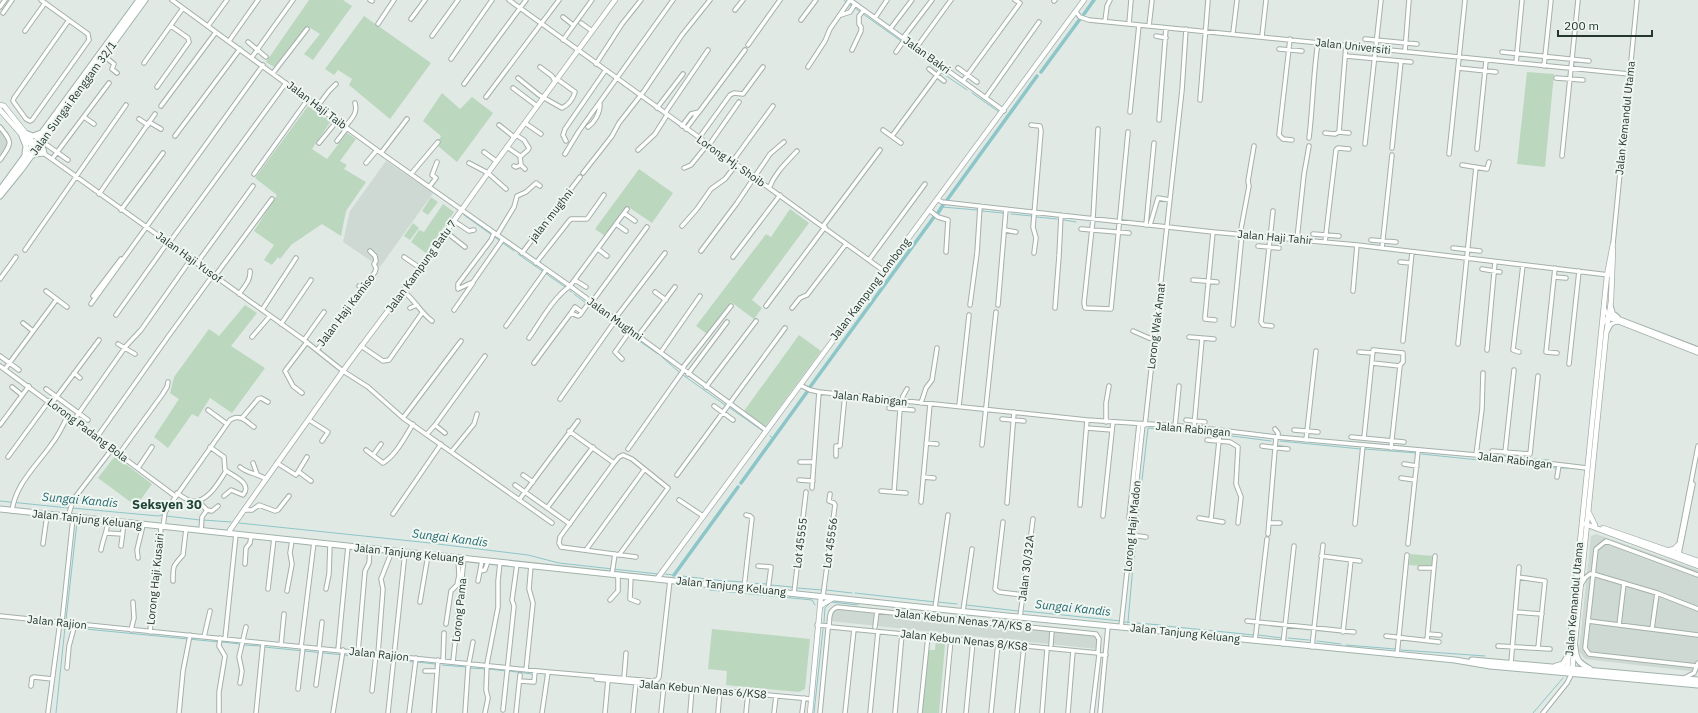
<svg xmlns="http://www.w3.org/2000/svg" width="1698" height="713" viewBox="0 0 1698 713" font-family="'IBM Plex Sans',sans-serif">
<rect width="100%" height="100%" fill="#e0e9e4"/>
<path fill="#ced9d3" d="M0 129 10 142 0 158Z
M386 161 433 193 380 267 343 242 350 211Z
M1596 534 1698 570V672L1585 659 1579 651 1591 536Z
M837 608 1095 636 1098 639 1097 649 830 621 831 613Z"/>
<path fill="#bbd8bf" d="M309 0H343L352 6 313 60 304 54 320 34 307 26 274 67 266 62Z
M364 16 431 63 390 119 349 85 352 79 338 70 334 75 325 69Z
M1527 72 1554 74 1545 167 1517 164Z
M442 93 460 109 472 97 493 113 457 162 438 146 441 142 439 140 441 136 423 121Z
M308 106 331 121 312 149 327 159 347 133 356 139 340 161 347 165 344 169 366 182 346 211 341 236 322 224 291 245 280 259 278 257 272 265 264 260 274 245 254 231 277 195 255 178Z
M639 169 673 193 652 223 627 206 605 236 595 229Z
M431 197 438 202 428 215 422 211Z
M443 204 454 212 426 253 411 242 419 230 424 232Z
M790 209 809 223 752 300 762 308 754 319 731 302 707 334 696 326 766 234 771 237Z
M413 223 419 228 410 240 404 236Z
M245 305 257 313 231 346 265 368 232 413 210 398 198 417 192 414 168 448 154 437 179 399 170 393 174 377 209 329 219 336Z
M799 335 821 351 765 427 744 411Z
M115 456 152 484 136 506 98 478Z
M1410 554 1434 556 1433 567 1409 565Z
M712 629 810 639 805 689 799 692 726 685 727 671 708 669Z
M936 641H943L945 644 939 713H922L928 650H935Z"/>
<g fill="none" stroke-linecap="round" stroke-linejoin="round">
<path stroke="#8dc6c8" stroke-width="1" d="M844 0 846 2
M850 5H851
M855 8 859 11
M863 14 901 41
M905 45 916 52
M920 55 937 70
M942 73 967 90
M972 93 999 112
M942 207 977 210
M982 211 1003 213
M1011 214 1032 216
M464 215 514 251
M1037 217 1057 219
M1064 220 1076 222
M518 254 565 287
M570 291 572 292
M574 294 586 303
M590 305 611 321
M615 324 658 354
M662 357 679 372
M683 375 725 405
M730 408 763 431
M1224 435 1271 441
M770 436 773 438
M1280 441 1361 449
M1365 449 1416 453
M1421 454 1556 468
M1491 454 1502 455
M1507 456 1527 458
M1532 459 1549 460
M1561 468H1572
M0 501 69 508
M72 508 158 516 162 515
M166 516 200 520
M203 520 231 522
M239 523 421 542 528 555 559 563 658 574
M1136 533 1148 428 1216 434
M1134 561 1136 538
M665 574 724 581
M728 581 744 582
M747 583 768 584
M771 585 792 587
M797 588 822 590
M710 590 812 600 815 605
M826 590 852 593
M855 593 935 602
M938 602 957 604
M966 605 1018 611
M1024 611 1121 621
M66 620 77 522
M824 622 825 608 831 602 858 605
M1124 622 1161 625
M1128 622 1133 566
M1166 626 1254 635
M1258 635 1282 638
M1288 638 1309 640
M1317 641 1341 644
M222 642 240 644
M244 645 260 646
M1346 645 1395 649
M264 647 374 658
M1401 650 1485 656
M377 658 392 659
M395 660 414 662
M417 662 435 664
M442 665 466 667
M469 668 486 669
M489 669 506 671
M509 671 532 674
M56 713 65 627 219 642
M814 713 823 629
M1533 713 1563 678"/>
<path stroke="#8dc6c8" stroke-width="3.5" d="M1084 14 1094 0
M1041 72 1080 19
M947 200 1037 76
M938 213 943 205
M810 387 934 217
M741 483 807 392
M674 575 738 487"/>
<defs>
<path id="minor" d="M41 0 45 3 88 34 89 40 32 120 30 121 26 119 13 101 14 98 69 20
M172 0 381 153 570 286 766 430
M370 0 372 1
M509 0 884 271
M850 0 1004 111
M1054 1 1055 0
M0 7 5 0
M735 10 743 0
M1076 12 1080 17 1089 20 1629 74
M3 13 12 0
M841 15 850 12 855 4
M563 17 573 25
M875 18 887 0
M411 19 425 0
M801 20 816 0
M1105 21 1107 6 1110 0
M581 23 592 31
M378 24 394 0
M1129 24 1131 0
M208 26 227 0
M1149 26 1152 0
M890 29 912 0
M25 31 45 3
M1233 33 1237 0
M432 36 458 0
M1156 36 1166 38
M1262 36 1266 0
M903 38 932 0
M1290 39 1279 135 1283 139 1292 140
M1365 39 1417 44
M563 40 592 0
M229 41 258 0
M248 42 266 57
M748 45 780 0
M916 48 951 0
M1279 49 1302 51
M852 50 861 31V27L859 24V16L864 10
M1405 51 1409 0
M896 52 905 39
M1502 52 1589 61
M104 56 114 64 112 69 117 73
M1346 56 1411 62
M252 57 293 0
M451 59 492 0
M144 63 183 8
M1516 63 1522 0
M596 64 622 24 641 0
M1544 66 1551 0
M540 67 552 76 555 81
M808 67 825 41 830 29 850 0
M958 68 977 82
M1458 68 1496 72
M929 69 944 81
M273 73 307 29
M518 78 539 95 562 108C568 105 573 99 575 92L557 79
M1556 78 1583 80
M963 81 1020 3 1015 0
M464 84 526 0
M157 87 189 42 188 38 171 26
M513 88 537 106
M486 97 559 0
M986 97 1039 22
M1200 100 1208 0
M161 106 216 32
M317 107 329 91 336 84
M657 108 683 74
M1130 112 1139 25
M665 113 708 50
M84 117 94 124
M139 119 148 125
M1159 120 1166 28
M149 122 161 129
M525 123 541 134
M499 125 514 137
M1031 125 1040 126 1041 131 1033 227 1036 238 1034 253
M682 126 691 114 699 112 745 50
M0 127C13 143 12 143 0 160
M345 127C351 119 358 114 355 103
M588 127C595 122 600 113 600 104
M686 129 698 113
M1098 129 1093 219 1084 303 1085 308 1111 309 1128 132
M883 130 901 143
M1339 132 1349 133
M1325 133 1335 134 1339 132 1346 45
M516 135 524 140 529 148 528 150 520 157
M175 136 240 49
M892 136 943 67
M699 138 730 95 734 93 743 94 763 67
M1309 138C1313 106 1313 74 1318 42
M337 141 347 128
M566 141 563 135 565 129 605 71
M319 143 337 121
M1365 144 1381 0
M47 145 68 160
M709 145 739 102
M35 147 304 340 343 371 368 387 403 418 552 523
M507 147 520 156 521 165 525 169
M1392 148 1401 61
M1477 149 1486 61
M638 150 655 134 667 115
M484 152 496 161
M381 153 407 119
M565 154 579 131 673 0
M1449 154 1465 0
M1562 156 1578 0
M52 159 109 83
M732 162 773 106
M366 163 377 150
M469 163 488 173 506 189
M1462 165 1487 169 1489 162
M514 166 516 167 521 165
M684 168 691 165 708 144
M583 173 612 136 619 123 644 91 682 35 710 0
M254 174 308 99
M411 174 438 142
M429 187 436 178 432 175 437 162
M769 188C775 173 786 163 797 151
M99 194 155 114
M937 199 942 202 1213 232 1357 245 1609 275
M121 210 163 153
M929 210 938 217 948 220 946 252
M624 213 635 221
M454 221 469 231 474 230
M616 224 626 231
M1146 225 1154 143
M1150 225 1158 198 1170 200
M682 226 697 209 711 189 725 179 736 165
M823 226 880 150
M1081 229 1129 233
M1005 230 1016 232
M446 232 465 247
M1213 232 1205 317V319L1215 320
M494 233 491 240 458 284V289L473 282 503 239
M1240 234 1249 186 1248 181 1254 146
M1313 234 1339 236
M497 235 514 207 517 196 526 192 536 183 540 186
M1297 239 1304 174 1309 146
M1371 240 1396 242
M1325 242 1336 150 1338 148 1349 149
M169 243 286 83
M1613 244 1637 0
M1258 246 1279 248
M1382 248 1392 155
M1453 248 1480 251
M598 249 607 256
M25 250 126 105
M701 251 737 203 770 154 784 142
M522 253 580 177
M404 257 420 268
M733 257 780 195
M869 260 925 184
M1400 262 1411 263
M197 263 253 186
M536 263 569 221 571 219H587L604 195
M1555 268 1546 352 1557 353
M1482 269 1500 272
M215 276 272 199
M1554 277 1566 278
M0 279 16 257
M575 280 586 287
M1193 280 1217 282
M359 286H366
M46 291 67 307
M403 291C415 300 420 312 432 321
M1353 291 1357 245
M655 292 666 300
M239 294C244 287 251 280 250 271
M93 296 121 259
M592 302 647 227
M91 304 263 65
M970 305 977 253 980 206
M998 305 1006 209
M766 306 825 227
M1611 306 1613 313 1618 317
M410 308 417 305
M792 308 800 298 807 295 846 244
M1055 308 1059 256 1061 215
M1604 308 1609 318 1698 353
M262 310 296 258
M454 310 473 283
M582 312 575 307 571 313 578 316 580 315 590 301
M116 315 168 242
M614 320 665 253
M23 323 33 331
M281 324 311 280
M1233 325 1242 234
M1602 325 1609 315 1698 349
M506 326 546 270
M1272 326 1263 325 1261 322 1273 211
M1608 330C1610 325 1612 322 1618 322
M1133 331 1149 338 1154 339
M638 336 675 287
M252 337 270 316
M1189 337 1214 339
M529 338C541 321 553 298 570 286L627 209
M304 340 324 312
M1403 341 1412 252
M118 344 135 354
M1458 344 1476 167
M361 346 383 361 389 360 422 313
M317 350 342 319 375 272 376 268 374 264 376 261 375 256 370 251
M1487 350 1495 262
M661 352 700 296
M1359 352 1373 353
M1519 352 1513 350 1523 265
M0 356 19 370
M622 359 615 352 630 331
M534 363 571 313
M1372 363 1400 366 1391 448
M1569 364 1579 271
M0 366 175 496
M5 369 57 299
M74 373 80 378
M688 374 727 322
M800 385 810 390 819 392 1087 420 1194 427 1276 437 1476 455 1587 468
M12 387 22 395
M706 387 756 321
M46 389 88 420
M302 393 293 386 285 371 307 342
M560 399 615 321
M52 403 99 340
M921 403 926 388 932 380 937 348
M714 406 733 420
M959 406 969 315
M889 408 913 410
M208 410 227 424
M242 418 258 399 261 398 268 402
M403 418 461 341
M1002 419 1024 421
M74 420 126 346 141 330 191 259
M309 420 328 432 322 441
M1186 420 1205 422
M1106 422V403L1109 386
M0 425 29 386
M435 425 445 433
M1145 425 1182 90 1186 29
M1175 427 1179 386
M1194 427 1202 339
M1087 428 1112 430
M1275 429 1278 433V437
M1294 430 1318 432
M569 431 614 463
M427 434 435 425 485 356
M97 437 170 334 213 275
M1351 437 1404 442
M1364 438 1373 350 1403 353V362L1400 365
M1207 440 1230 442 1238 447 1236 484 1241 497 1238 523
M1306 440 1316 351
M926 443 937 444
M982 445 996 312
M1262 446 1288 449
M210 447 224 457 225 470C233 476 253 483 243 495L231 490 224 496
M628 449 683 371 684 366 731 306
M366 450 383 463C396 455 405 437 413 424
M452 451 474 424 477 414
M1492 451 1530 454 1538 376
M1505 453 1514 370
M119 454 162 395 167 387 168 382
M373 455 381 444
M1476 455 1482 409 1483 373
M836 456V446H840L845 394
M8 457 49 401
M800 462H814
M253 463 257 474
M277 463 296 475 307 457
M1404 464 1417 466
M240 467C248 474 257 473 266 479
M138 468 152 447
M299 472 311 481
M523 475 533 482
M677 475 785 328
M923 477 934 478
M1557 477 1559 465
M1401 478 1415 480
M799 480 813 481
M515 485 570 524
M812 488 819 392
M881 491 906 493
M894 492 900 409 903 396 907 389
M177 493C181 496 187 500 191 501 207 504 219 482 226 471
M519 500 578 421
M679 500 703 516
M198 501 207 510 202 517 201 531
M921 502 930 404
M1007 503 1014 412
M1080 505 1087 420
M547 508 593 447
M207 510 212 511 218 506
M244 510H252L259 505 275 511 278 510 289 496
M12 511C15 485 36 466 51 445 58 436 63 426 68 415
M393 514 441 444
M1103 516 1113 422
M68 517 73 500 112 449
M1133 518H1129L1139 424
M1199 518 1223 522
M1211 519 1220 431
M1003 522 995 589 999 592 1023 595
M1270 523H1280
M1355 524 1363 445
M163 527 165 512 230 420C240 413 247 422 254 427
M106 533 122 534
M1268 534 1276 437
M1130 535 1146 537
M43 544 47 515
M1408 544 1418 451
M121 546 124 523
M101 550C103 539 107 532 108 521
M586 550 644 470
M619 555 668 488 632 459 623 455 619 457 614 463 560 537 559 543 561 547 636 557
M1677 555 1698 446
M1321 556 1360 561
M1677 556 1679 554 1693 484
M138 558 137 550 143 525
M482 560 480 571 485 570 488 561
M245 564 246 548 250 543 251 536
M758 566 771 567 768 590
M1420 568H1434
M612 574 615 554
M631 576 630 599 638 602
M1518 577 1545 581 1538 648
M173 581C173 565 173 566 183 555L186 529
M478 581 480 571
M1582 583 1585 578 1590 574H1593L1657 593 1698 609
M744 588 752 518 750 516 746 515
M268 589 274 538
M326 589 329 574 330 544
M287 591 292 564 290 553 292 540
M794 593 806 492
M823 596 835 505 834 503 829 501 830 494
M610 600 618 591V574
M420 602 428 555
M935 608 948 515
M963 611 972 549
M1515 612 1542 614
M0 616 548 672 652 681 657 680 659 677 670 580
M1020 617 1033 519
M1247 621 1354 632
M1588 621 1698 635
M62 622 73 518
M446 624 451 591 457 585 459 575 458 558
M817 625 829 626C830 618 828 611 837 607L1096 634 1099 639 1098 653 1099 655H1106
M1619 625 1624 583
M831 627 1098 653
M875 627 877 611
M1121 627 1143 424
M1652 629 1657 593
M131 630 134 618 133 602
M150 632 155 576 159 562 161 527
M1343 632 1351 560
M1428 634 1440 635
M1386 636 1439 642
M204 637 210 611
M225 639 236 534
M1427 640 1435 556
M1255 641 1267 539
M1283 644 1294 546
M281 645 284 614
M1051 645 1052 630
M1498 646 1550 649
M301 647 314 542
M1312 647 1323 545
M319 649 322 622
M338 650 348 546
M358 652 365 571 369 563 370 548
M378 654 383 589 381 579 392 551
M1397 655 1407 555
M443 661 444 633
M453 662 464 558
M1511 663 1519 567
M1697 666 1589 654 1585 648 1596 549 1606 541 1698 575
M67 668 69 646 75 624
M526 670 533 603 529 589 531 565
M425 671H437
M624 678 626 653
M1684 678 1694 673 1698 663
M596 679 811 699
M520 681 534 682 535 671
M240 683 242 671 239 657 246 627
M316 685 321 649
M31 686 32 678 34 677 52 679
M298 689 303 647
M372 691 376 654
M503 710 514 606 512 600 517 564
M48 712 60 622
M219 712V692L225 656 219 646 220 638
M179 713 183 671 190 635
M256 713 263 643
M333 713 343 650
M388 713 405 552
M409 713 416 658
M434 713 438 660
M465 713 468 668 473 642
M485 713 488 698 486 690 487 664 498 607V581L500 562
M516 713 520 675
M542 713 548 672
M605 713 608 680
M633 713 636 683
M661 713 664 685
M690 713 692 688
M718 713 720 690
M746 713 748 693
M774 713 776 696
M802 713 804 698
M820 713 828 629
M845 713 854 629
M870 713 878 632
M895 713 902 634
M920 713 928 636
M944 713 951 639
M966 713 973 641
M991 713 998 643
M1017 713 1024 645
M1042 713 1047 649
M1068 713 1073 651
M1092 713 1099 655
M1100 713 1108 626
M1543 713 1567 683 1572 673"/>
<path id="tertiary" d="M0 105 4 106 32 141 33 145
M0 110 28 142 33 145
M1589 513 1595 525
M1585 524 1698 566
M1603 528 1698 561
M229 534 230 530 244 510 348 364 420 268 488 173 615 0
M1670 550 1674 549 1678 545
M657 579 1084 0
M820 606 833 598
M1567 671 1607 275 1613 244
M1572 672 1606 335 1611 301 1613 249
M810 713 821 596"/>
<path id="secondary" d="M25 133 33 136 41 133
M22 136 26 146 25 154
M31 156 35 154 44 153 42 146 44 141
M0 190 139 0
M0 196 21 170 145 0
M0 509 957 611 1455 660 1490 666 1698 685
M1575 647C1576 660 1579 663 1590 669
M1472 660 1698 680
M1556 666 1563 664 1569 654"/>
</defs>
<use href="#minor" stroke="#a4b0aa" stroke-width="5.5"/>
<use href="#tertiary" stroke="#a4b0aa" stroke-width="6"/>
<use href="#secondary" stroke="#a0b3aa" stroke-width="7"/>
<use href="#minor" stroke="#fff" stroke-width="3.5"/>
<use href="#tertiary" stroke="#fff" stroke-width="4.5"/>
<use href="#secondary" stroke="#fff" stroke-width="5"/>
</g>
<g text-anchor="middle" stroke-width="4" stroke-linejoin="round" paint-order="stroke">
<g font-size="11" fill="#23372f" stroke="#f0f6f2">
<text transform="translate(1353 46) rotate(6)" y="4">Jalan Universiti</text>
<text transform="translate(927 55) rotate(36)" y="4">Jalan Bakri</text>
<text transform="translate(73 98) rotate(-54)" y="4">Jalan Sungai Renggam 32/1</text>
<text transform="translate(317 105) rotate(37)" y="4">Jalan Haji Taib</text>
<text transform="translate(1625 118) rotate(-84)" y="4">Jalan Kemandul Utama</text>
<text transform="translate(731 161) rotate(35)" y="4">Lorong Hj. Shoib</text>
<text transform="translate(551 215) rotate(-52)" y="4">jalan mughni</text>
<text transform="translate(1275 237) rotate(5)" y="4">Jalan Haji Tahir</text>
<text transform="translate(189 257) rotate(36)" y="4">Jalan Haji Yusof</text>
<text transform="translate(421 266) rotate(-54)" y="4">Jalan Kampung Batu 7</text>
<text transform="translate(870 289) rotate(-53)" y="4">Jalan Kampung Lombong</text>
<text transform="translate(346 310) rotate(-53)" y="4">Jalan Haji Kamiso</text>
<text transform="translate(615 319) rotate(36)" y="4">Jalan Mughni</text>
<text transform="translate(1156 326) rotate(-83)" y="4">Lorong Wak Amat</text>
<text transform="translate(870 398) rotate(6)" y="4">Jalan Rabingan</text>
<text transform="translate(1193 429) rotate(5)" y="4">Jalan Rabingan</text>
<text transform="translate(88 430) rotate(37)" y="4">Lorong Padang Bola</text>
<text transform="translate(1515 460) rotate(7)" y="4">Jalan Rabingan</text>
<text transform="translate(87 519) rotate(6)" y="4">Jalan Tanjung Keluang</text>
<text transform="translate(1132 526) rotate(-84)" y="4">Lorong Haji Madon</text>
<text transform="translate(800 543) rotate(-83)" y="4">Lot 45555</text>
<text transform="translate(830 543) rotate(-82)" y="4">Lot 45556</text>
<text transform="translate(409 553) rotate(6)" y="4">Jalan Tanjung Keluang</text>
<text transform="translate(1026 568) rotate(-83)" y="4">Jalan 30/32A</text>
<text transform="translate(155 579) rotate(-84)" y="4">Lorong Haji Kusairi</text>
<text transform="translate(731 586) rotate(6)" y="4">Jalan Tanjung Keluang</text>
<text transform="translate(1574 599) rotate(-85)" y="4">Jalan Kemandul Utama</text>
<text transform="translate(459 610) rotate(-84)" y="4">Lorong Pama</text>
<text transform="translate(963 620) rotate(6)" y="4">Jalan Kebun Nenas 7A/KS 8</text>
<text transform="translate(57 622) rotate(6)" y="4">Jalan Rajion</text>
<text transform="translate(1185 633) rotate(6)" y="4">Jalan Tanjung Keluang</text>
<text transform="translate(964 640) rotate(6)" y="4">Jalan Kebun Nenas 8/KS8</text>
<text transform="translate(379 654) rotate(6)" y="4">Jalan Rajion</text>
<text transform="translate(703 689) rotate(5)" y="4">Jalan Kebun Nenas 6/KS8</text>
</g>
<g font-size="12" font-style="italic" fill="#24686c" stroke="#f0f6f2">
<text transform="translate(80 500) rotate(5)" y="4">Sungai Kandis</text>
<text transform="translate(450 538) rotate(7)" y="4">Sungai Kandis</text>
<text transform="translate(1073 608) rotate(6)" y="4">Sungai Kandis</text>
</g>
<g font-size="13" font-weight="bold" fill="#214739" stroke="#f0f6f2">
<text x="167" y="509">Seksyen 30</text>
</g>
</g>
<path d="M1558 30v6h94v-6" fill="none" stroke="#23372f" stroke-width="2"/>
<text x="1564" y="30" font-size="12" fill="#23372f" stroke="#f0f6f2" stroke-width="3" paint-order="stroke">200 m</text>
</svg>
